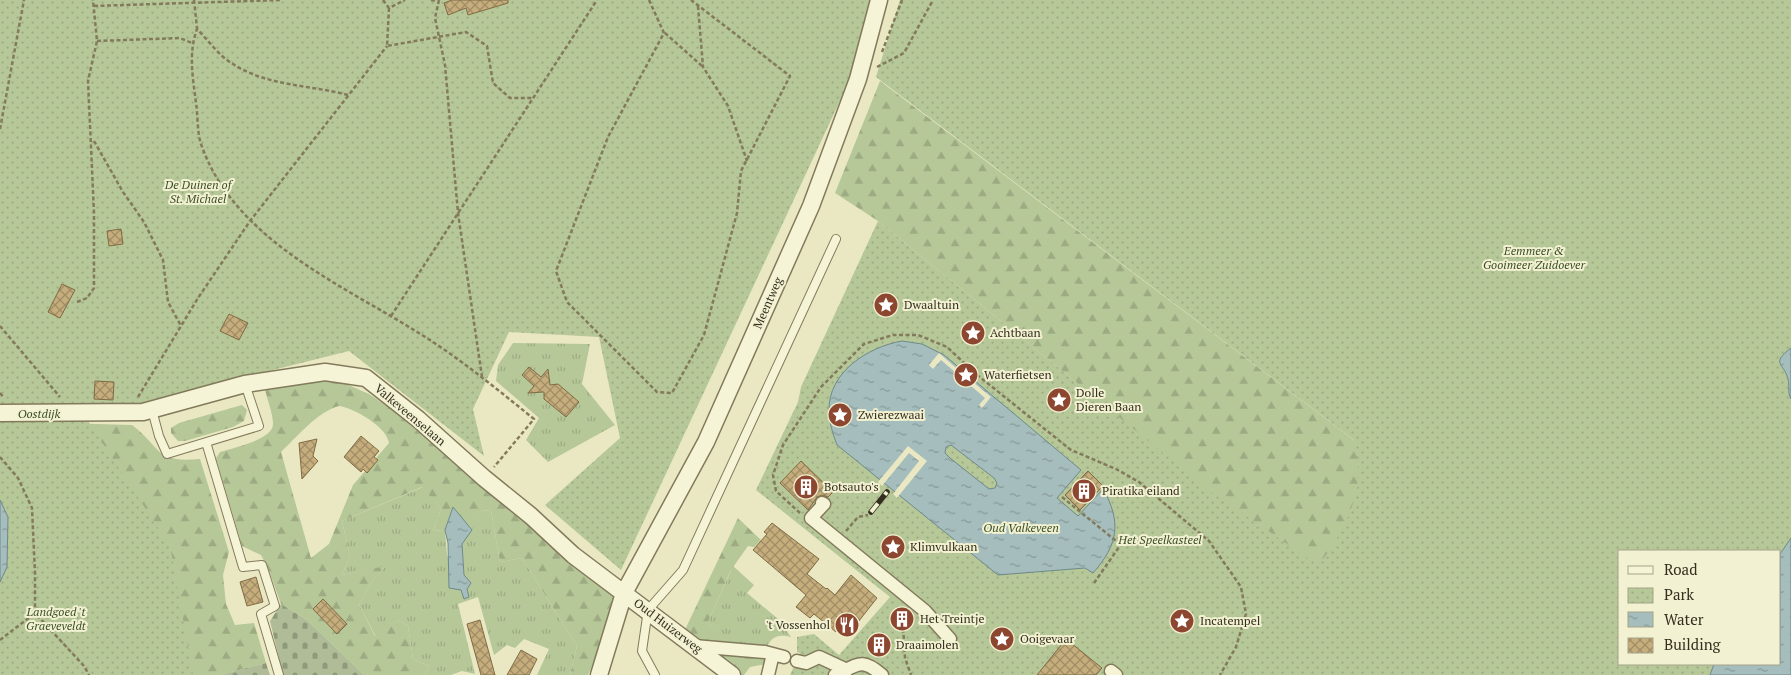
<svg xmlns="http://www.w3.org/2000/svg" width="1791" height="675" viewBox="0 0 1791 675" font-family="'PT Serif',serif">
<defs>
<pattern id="grass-tufts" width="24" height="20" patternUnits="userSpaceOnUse" patternTransform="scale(1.25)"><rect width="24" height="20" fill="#b6c798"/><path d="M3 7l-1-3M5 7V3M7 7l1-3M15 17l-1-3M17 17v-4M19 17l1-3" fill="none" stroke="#9dab83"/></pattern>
<pattern id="forest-firs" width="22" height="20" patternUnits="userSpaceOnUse" patternTransform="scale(1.25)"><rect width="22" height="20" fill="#b6c798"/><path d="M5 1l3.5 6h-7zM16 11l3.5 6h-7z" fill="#9dab83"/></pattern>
<pattern id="cemetery-stones" width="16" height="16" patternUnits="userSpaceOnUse" patternTransform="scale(1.25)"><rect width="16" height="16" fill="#afbc97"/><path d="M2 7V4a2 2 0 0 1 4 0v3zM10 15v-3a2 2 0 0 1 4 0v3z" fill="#8f997b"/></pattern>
<pattern id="park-dots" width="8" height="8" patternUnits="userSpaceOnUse" patternTransform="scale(1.25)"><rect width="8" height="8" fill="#b6c798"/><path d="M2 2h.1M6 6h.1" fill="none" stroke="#9dab83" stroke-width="1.8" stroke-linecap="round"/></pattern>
<pattern id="water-ripples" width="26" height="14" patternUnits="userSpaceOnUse" patternTransform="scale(1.25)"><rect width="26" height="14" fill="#a5bdbc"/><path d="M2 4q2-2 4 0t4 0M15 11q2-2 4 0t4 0" fill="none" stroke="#879a98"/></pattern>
<pattern id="building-cross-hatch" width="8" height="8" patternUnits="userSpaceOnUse" patternTransform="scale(1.25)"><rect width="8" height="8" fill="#c5ad7c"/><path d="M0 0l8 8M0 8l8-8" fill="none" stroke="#a18d65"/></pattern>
</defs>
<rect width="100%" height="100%" fill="#eae8c3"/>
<path fill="url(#grass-tufts)" d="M513 343 590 344 582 384 615 425 548 462 526 440 539 418 496 381 498 365Z
M423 487 441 509 433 531 445 530 447 555 461 590 469 597 464 575 462 544 481 511 491 510 500 562 522 558 577 646 570 675H537L549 649 524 639 515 648 507 645 494 655 478 597 458 604 475 674 462 671 451 675H425L429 666 413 659 408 626 399 620 376 637 359 605 372 581 385 567 342 575 350 556 342 521Z
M733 566 754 585 747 593 777 618 791 637C777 633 769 638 765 652 742 648 720 643 708 622Z"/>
<path fill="url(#forest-firs)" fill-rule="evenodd" d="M880 81 1355 441 1505 455 1143 675 1081 394 1077 383 878 221 835 193Z
M337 380 369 394 410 422 622 601 588 675H570L577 646 522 558 500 562 491 510 481 511 472 530 453 507 445 530 433 531 441 509 422 487 342 521 350 556 342 575 386 566 372 581 359 605 375 636 399 620 408 626 413 659 429 666 425 675H364L307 620 281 604 268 568 261 555 242 546 216 458 220 452C232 448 273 440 273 424 273 413 267 400 265 389L273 386ZM339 406C354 408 387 427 389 443L353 485 329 544 311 558 281 452C297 437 317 412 339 406Z
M242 405 247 410 244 421 233 427 185 441H178L171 433V428L179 423Z
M23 422 132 425C162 448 154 463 200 459L229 552 223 575 226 604 235 625 254 623 266 663 220 675H92Z
M738 518 761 540 754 547 748 546 731 570 708 622C720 642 744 649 765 658V664L750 667 744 675H737L683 634Z"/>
<path fill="url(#cemetery-stones)" d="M281 604 307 620 364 675H283L270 621Z
M266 663 270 675H220Z"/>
<path fill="url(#park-dots)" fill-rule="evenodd" d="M0 0H887L621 570 545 505 620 438 599 337 509 332 473 409 484 456 349 351 140 403 81 405 77 404 170 546 193 675H0Z
M900 0H1791V675H790L800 653 797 652V637L814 634 839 655 890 597 756 490 798 402 801 387 878 221 1211 492 1318 565C1337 543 1356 508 1358 479 1359 467 1356 452 1354 440L876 77ZM1620 551H1780V664H1620Z"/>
<path fill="url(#water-ripples)" stroke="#6d8a8b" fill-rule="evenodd" d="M902 341 922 344 944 355 1081 470 1057 498 1078 516 1103 489C1122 522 1118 545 1093 573L1085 568 998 575 837 445C833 434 829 423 829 411 828 372 868 347 902 341ZM951 445 994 478 997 483 995 488 989 489 950 458 945 453 946 447Z
M1791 348V399C1787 392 1790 386 1788 379 1784 363 1770 364 1791 348Z
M0 500 8 517 7 567 0 582Z
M453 507 472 530 462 544 464 575 471 583 467 589 469 597 464 599 461 590 449 588 448 543 445 530Z
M1791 538V675H1710L1714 664H1780V554Z"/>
<path fill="#eae8c3" d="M939 353 963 374 965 372 969 375 967 377 991 397 982 408 979 405 985 398 941 360 933 369 929 365Z
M908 446 927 461 897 498 893 494 919 461 909 453 882 486 878 482Z"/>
<path fill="url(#building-cross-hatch)" stroke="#806b44" d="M452 0H508V3L468 15 466 8 448 15 444 3Z
M121 229 123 244 109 246 107 231Z
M62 284 75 290 60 318 48 312Z
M229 314 248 323 239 340 220 331Z
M529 367 541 377 548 369 550 385 558 384 579 402 566 417 544 399V392L528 393 534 386 522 375Z
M95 381 114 382 113 400 94 399Z
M361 436 379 451 374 457 378 460 367 473 363 469 361 472 344 457Z
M317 439 313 456 318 461 302 479 299 443Z
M801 461 833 492 828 497 822 495 817 497 808 510 780 483Z
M1088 471 1103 486 1080 510 1065 495Z
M772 523 819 559 807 574 826 589 827 588 835 595 851 575 877 598 847 636 839 629 836 632 814 614 810 618 796 607 806 595 753 550 767 534 764 532Z
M256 577 263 602 247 606 240 582Z
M323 599 347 624 337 634 313 609Z
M480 620 495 675H481L467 624Z
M870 645a9 9 0 1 1 18 0a9 9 0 1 1-18 0Z
M1066 639 1102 668 1096 675H1037Z
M521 650 537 659 529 675H507Z"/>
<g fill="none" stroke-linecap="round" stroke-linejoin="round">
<defs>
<path id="service" d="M152 410 159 436 167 454 259 426 245 384
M206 442 243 567 262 565 275 606 261 614 279 675
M655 675 642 651 648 610 683 570 836 239"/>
<path id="pedestrian" d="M822 503 824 504 811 518 925 611 950 639
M694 646 765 652 784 657
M797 661 806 663 819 657 847 670
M1111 671 1116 675
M768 675 773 654
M835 675C858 665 861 657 882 675"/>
<path id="minor" d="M0 413 143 412 245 384 325 372 366 378 418 419 484 478 531 516 573 555 732 675
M599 675 624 593 706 442 811 206 858 79 879 0"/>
</defs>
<use href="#service" stroke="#837a5c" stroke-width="10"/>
<use href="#pedestrian" stroke="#837a5c" stroke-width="15"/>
<use href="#minor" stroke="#837a5c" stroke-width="19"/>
<path stroke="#837a5c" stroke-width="2.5" stroke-dasharray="4 2.5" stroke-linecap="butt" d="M194 0 197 28
M383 0 389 8 405 0
M431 0 439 1
M439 0 435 18 445 65 458 213 482 377
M649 0 664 33 608 137 556 271 567 302 657 392 672 393 704 335 737 213 741 171 790 76 691 0
M94 6 280 0
M698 6 703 67 728 106 747 161
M389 8 387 46 466 32 487 46 493 83 510 98H533
M665 33 702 66
M97 41 180 38 192 43
M882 52 902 0
M877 67 904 53 933 0
M348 95C311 85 266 86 233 64 219 56 208 40 197 29 188 54 193 78 196 103 198 116 197 132 201 144 234 240 343 285 422 335 462 360 498 390 534 419L494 467
M0 129 24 0
M94 141 123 192 144 222 163 260 168 302 181 326
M77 302 87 298 94 288V213L88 81 97 41 93 0
M391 316 597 0
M0 326 60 397
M0 393 4 398
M138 397 198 298 250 221 387 46
M0 457 18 478 32 508 35 573V613L84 666 89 675
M1062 497 1121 545
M800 513 776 491 773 475 783 445 821 387 864 344 893 335H918L947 347 976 374 1071 450 1116 469 1139 482 1209 541 1241 587 1246 614 1236 647 1220 675
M846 531 858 517 868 515
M1094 583 1124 540
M902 609 905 658 911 675
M0 640 35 613"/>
<use href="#service" stroke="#f6f4d6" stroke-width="8"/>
<use href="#pedestrian" stroke="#f6f4d6" stroke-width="12"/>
<use href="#minor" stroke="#f6f4d6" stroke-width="16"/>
<defs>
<path id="rail" d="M871 512 887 492"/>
</defs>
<use href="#rail" stroke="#342e1e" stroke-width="5.5"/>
<use href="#rail" stroke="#f2f1d2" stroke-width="4" stroke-dasharray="11" stroke-linecap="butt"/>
</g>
<defs>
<symbol id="sight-disc" viewBox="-11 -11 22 22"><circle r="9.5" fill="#8d4731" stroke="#f2f1d2"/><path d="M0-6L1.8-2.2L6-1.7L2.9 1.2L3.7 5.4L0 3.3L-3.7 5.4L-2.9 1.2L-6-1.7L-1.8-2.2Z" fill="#fff"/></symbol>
<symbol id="building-disc" viewBox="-11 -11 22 22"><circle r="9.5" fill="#8d4731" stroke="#f2f1d2"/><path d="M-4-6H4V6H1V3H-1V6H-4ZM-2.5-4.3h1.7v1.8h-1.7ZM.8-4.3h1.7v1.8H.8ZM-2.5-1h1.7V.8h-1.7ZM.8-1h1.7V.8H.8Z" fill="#fff"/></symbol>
<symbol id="restaurant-disc" viewBox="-11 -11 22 22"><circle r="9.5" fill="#8d4731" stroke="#f2f1d2"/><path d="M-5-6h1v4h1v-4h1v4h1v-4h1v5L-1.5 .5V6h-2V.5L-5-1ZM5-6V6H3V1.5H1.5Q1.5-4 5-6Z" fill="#fff"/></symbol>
</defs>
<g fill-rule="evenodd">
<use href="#sight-disc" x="872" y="291" width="28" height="28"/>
<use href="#sight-disc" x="959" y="319" width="28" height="28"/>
<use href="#sight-disc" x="952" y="361" width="28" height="28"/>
<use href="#sight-disc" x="1045" y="386" width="28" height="28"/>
<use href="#sight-disc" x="826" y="401" width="28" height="28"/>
<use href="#building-disc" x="792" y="473" width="28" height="28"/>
<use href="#building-disc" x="1070" y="477" width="28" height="28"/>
<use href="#sight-disc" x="879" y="533" width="28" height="28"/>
<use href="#building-disc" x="888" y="605" width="28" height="28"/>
<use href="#sight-disc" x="1168" y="607" width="28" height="28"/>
<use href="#restaurant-disc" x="833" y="611" width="28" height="28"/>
<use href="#sight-disc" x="988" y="625" width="28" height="28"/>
<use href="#building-disc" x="865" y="631" width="28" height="28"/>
</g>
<g text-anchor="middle" stroke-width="4" stroke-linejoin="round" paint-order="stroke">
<g font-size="12" font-style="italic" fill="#3b4f27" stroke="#f2f1d2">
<text x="198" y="189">De Duinen of<tspan x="198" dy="14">St. Michael</tspan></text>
<text x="1534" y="255">Eemmeer &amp;<tspan x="1534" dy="14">Gooimeer Zuidoever</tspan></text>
<text x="39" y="418">Oostdijk</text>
<text x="1021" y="532">Oud Valkeveen</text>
<text x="1160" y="544">Het Speelkasteel</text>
<text x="56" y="616">Landgoed 't<tspan x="56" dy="14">Graeveveldt</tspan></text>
</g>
<g font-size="12" fill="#342e1e" stroke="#f2f1d2">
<text transform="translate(768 303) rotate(-66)" y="4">Meentweg</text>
<text transform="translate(410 415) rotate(40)" y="4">Valkeveenselaan</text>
<text transform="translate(668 626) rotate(37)" y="4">Oud Huizerweg</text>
</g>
<g font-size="12" fill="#342e1e" stroke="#f2f1d2" text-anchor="start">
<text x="904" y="309">Dwaaltuin</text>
<text x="990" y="337">Achtbaan</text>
<text x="984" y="379">Waterfietsen</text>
<text x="1076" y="397">Dolle<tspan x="1076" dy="14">Dieren Baan</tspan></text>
<text x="858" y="419">Zwierezwaai</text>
<text x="824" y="491">Botsauto's</text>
<text x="1102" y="495">Piratika eiland</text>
<text x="910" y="551">Klimvulkaan</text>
<text x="920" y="623">Het Treintje</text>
<text x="1200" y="625">Incatempel</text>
<text x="830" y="629" text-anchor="end">'t Vossenhol</text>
<text x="1020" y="643">Ooigevaar</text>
<text x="896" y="649">Draaimolen</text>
</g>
</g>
<rect x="1618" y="550" width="162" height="115" fill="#f2f1d2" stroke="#a6a38a"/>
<rect x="1628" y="566" width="25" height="8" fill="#f6f4d6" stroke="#a6a38a"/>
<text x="1664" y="575" font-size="15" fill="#342e1e">Road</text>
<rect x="1628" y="588" width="25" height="15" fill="url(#park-dots)" stroke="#a6a38a"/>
<text x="1664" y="600" font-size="15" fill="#342e1e">Park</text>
<rect x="1628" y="612" width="25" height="15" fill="url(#water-ripples)" stroke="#a6a38a"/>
<text x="1664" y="625" font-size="15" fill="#342e1e">Water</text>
<rect x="1628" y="638" width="25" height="15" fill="url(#building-cross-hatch)" stroke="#a6a38a"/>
<text x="1664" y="650" font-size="15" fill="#342e1e">Building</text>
</svg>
